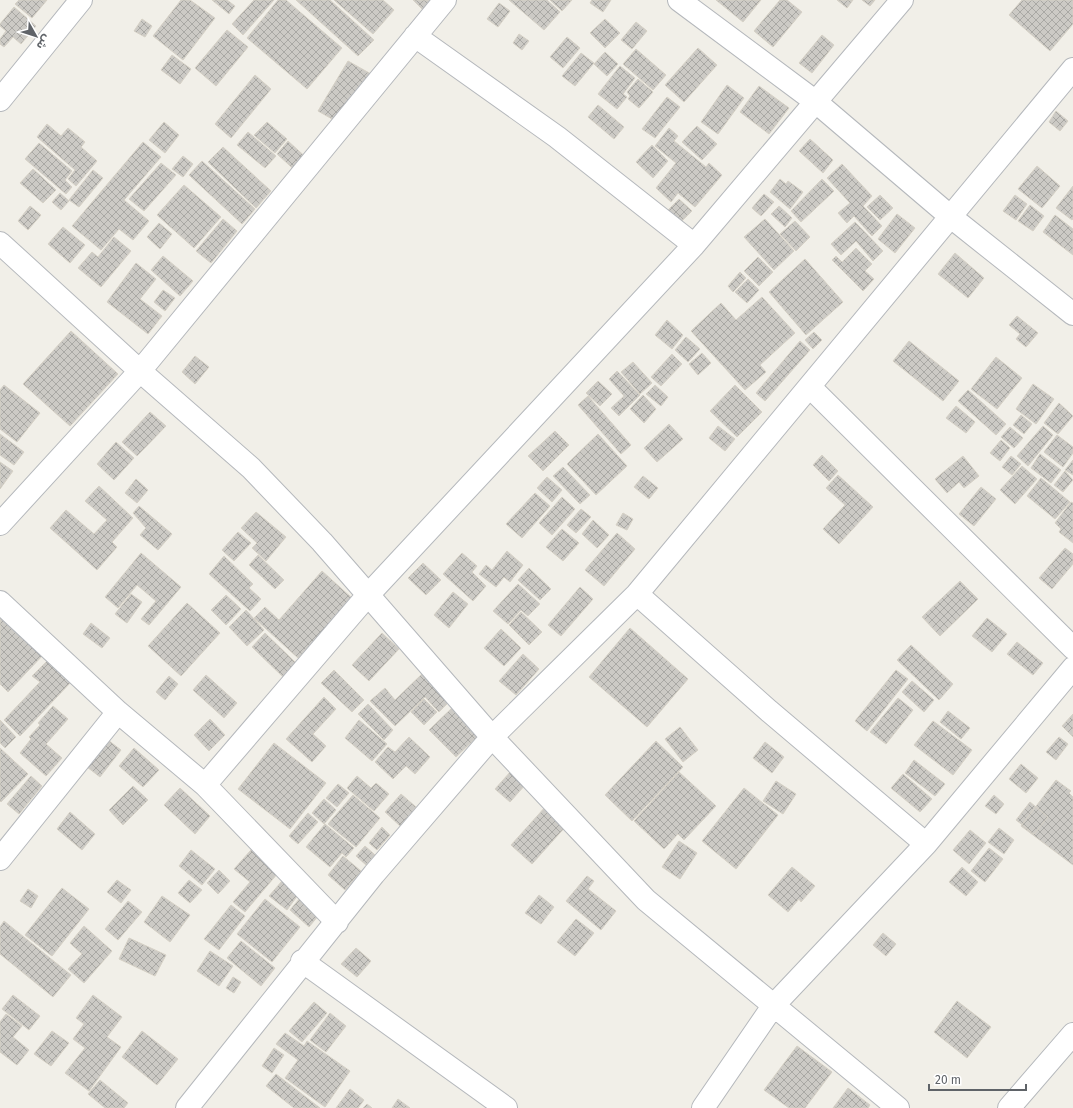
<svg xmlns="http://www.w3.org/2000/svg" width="1073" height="1108" viewBox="0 0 1073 1108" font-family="'Fira Sans','Noto Sans Arabic',sans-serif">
<defs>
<pattern id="building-cross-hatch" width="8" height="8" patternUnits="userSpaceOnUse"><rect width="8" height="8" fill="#cccac5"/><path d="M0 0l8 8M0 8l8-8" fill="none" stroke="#a9a8a4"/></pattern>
</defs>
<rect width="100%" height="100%" fill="#f1efe8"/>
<path fill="url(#building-cross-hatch)" stroke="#d6d1c6" d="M19 0H47L32 18 15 4Z
M181 0H190L215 18 183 60 153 36Z
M212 0H227L235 6 229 14Z
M254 0H274L243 35 232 24Z
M278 0H286L342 48 307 89 247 38Z
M296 0H330L374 40 358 56Z
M334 0H383L394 10 373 34Z
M413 0H435L424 11Z
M509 0H547L560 12 544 30Z
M550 0H572L562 11Z
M592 0H611L603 12 590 3Z
M716 0H761L743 22Z
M780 0H787L802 12 773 47 754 31Z
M837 0H853L847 8Z
M862 0H875L870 6Z
M1022 0H1073V24L1050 51 1009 15Z
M499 3 510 11 498 27 487 19Z
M14 7 36 26 21 44 13 37 4 47 0 44V39L6 31 0 26V24Z
M142 19 152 26 145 37 134 31Z
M605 19 620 33 605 48 590 33Z
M636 22 647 31 632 49 621 40Z
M227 30 248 47 216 86 195 68Z
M519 34 529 41 522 50 513 43Z
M822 35 834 45 812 73 799 63Z
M567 37 580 48 563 68 550 57Z
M698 48 717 65 684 102 665 85Z
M636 49 666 75 653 90 623 64Z
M605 52 618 64 607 76 594 64Z
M581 53 594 63 575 86 562 76Z
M172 55 191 69 180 84 161 70Z
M348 61 371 74 341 124 318 111Z
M620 66 635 78 623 94 627 97 617 109 598 94Z
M255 75 271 89 231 138 215 124Z
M638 79 653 92 639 108 628 99 630 96 627 92Z
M727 85 744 98 718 134 701 122Z
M759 86 789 108 769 134 740 112Z
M667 97 680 107 655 138 642 129Z
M598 105 624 127 614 139 588 117Z
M1056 111 1068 121 1060 131 1049 122Z
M164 122 179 135 165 153 149 140Z
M267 122 287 139 275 153 254 135Z
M47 124 61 136 68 128 85 142 81 147 97 161 76 186 68 179 75 170 37 137Z
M697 126 717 144 702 160 682 142Z
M669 128 678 136 674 141 706 167 709 163 722 175 695 207 678 193 671 202 656 188 676 163 655 146Z
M248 132 276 156 265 168 237 145Z
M810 139 833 160 823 173 799 151Z
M288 141 310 161 299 174 277 154Z
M143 142 161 157 124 200 149 221 133 240 119 229 101 250 72 226Z
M39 143 72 171 65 180 72 187 66 194 25 159Z
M652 145 668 161 653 178 636 162Z
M223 147 271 191 256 208 208 162Z
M183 156 193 164 183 177 172 169Z
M202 161 255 209 242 224 189 175Z
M161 163 176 175 144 211 129 199Z
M842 164 872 196 863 206 882 226 872 236 854 216 847 223 838 213 850 203 827 178Z
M1037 166 1060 186 1042 208 1018 189Z
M33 169 56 190 43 203 20 183Z
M93 170 103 178 79 207 69 200Z
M780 179 786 184 788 181 803 192 790 209 770 192Z
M822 179 834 191 801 222 791 211Z
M184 185 221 217 194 248 157 215Z
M1073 186V219L1072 220 1056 208Z
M60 193 69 201 61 210 52 202Z
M764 194 774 202 761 216 752 208Z
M880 195 893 208 880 220 867 207Z
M1015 195 1027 204 1016 220 1003 211Z
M679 199 692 211 680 223 667 211Z
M1030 205 1044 216 1033 231 1018 221Z
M30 206 41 215 28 230 18 221Z
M779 206 792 218 785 227 771 214Z
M897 214 915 228 895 253 878 239Z
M1055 215 1073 229V255L1043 232Z
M223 219 237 231 211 263 196 251Z
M765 219 794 251 774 270 744 237Z
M795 221 810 237 796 251 780 234Z
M855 222 883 251 873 261 856 241 841 255 831 244Z
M159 223 172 234 160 249 147 237Z
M63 227 85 245 70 263 48 244Z
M114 237 131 251 101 287 78 268 92 252 98 257Z
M856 248 872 264 865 271 874 279 863 291 832 260 836 256 842 262Z
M955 253 984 278 968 298 938 274Z
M163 256 193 281 180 296 151 270Z
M758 257 773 272 759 286 744 271Z
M805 259 843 302 806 335 769 292Z
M136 263 156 279 140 299 162 316 148 334 107 302Z
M740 272 746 278 733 292 728 286Z
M748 279 759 290 747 303 735 292Z
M163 290 175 298 165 311 154 302Z
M762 297 795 333 760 365 766 372 745 390 691 331 721 303 736 320Z
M1017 316 1038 333 1026 347 1016 339 1020 334 1009 325Z
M667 320 683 335 672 349 655 335Z
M71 331 118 374 70 426 23 384Z
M814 332 822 340 813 349 805 340Z
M686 337 700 349 688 362 675 350Z
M800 341 810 350 765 401 756 393Z
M909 341 959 381 943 401 893 361Z
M702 353 711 363 698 375 689 364Z
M672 354 682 364 661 386 651 377Z
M195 356 209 367 195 384 182 372Z
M996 357 1022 378 997 409 971 389Z
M633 362 652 383 640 394 621 372Z
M617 371 640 395 619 416 611 408 624 396 609 379Z
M598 381 612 394 600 406 586 393Z
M1033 384 1054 399 1036 424 1016 409Z
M4 385 40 413 17 442 0 429V390Z
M655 385 668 397 661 406 646 394Z
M735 385 762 412 737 437 710 411Z
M968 390 1006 424 996 435 958 401Z
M643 395 656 409 644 423 630 409Z
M588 396 631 445 621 454 578 405Z
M1059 403 1073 416 1058 434 1044 423Z
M956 406 975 422 966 433 946 418Z
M150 412 166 426 137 456 122 442Z
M1021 415 1032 424 1024 434 1013 425Z
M669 424 683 439 657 462 644 448Z
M718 426 735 439 725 451 709 438Z
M1043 426 1053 435 1028 466 1017 456Z
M1010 427 1023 438 1014 448 1001 437Z
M555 431 569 445 543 471 528 456Z
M0 434 24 452 14 465 0 455Z
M598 434 627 466 596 495 567 464Z
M1057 435 1073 447V453L1063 467 1044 452Z
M1001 440 1010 448 1000 461 990 453Z
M116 442 134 458 114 480 97 464Z
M1040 454 1061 470 1051 483 1031 468Z
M822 455 838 471 829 481 813 465Z
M963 456 979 476 964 488 959 482 947 493 935 479Z
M1011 456 1021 464 1012 475 1002 467Z
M1073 460V475L1065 470Z
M0 462 13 471 0 489Z
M1022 466 1037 479 1015 504 1000 490Z
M563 467 590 495 580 504 553 476Z
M1065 471 1073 480 1063 492 1054 485Z
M838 475 873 507 839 544 823 529 845 505 826 488Z
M643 476 658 488 649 499 634 487Z
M547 477 562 490 552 502 537 488Z
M1041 478 1070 502 1055 519 1027 496Z
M136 479 148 490 137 503 125 493Z
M99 486 133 518 112 542 117 547 97 570 50 528 66 510 94 534 107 520 85 501Z
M981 487 996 499 974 526 959 514Z
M535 493 550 506 522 538 506 524Z
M562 497 575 509 552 535 539 523Z
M1071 502 1073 503V543L1059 532 1061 529 1055 523Z
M139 506 172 534 158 550 140 535 146 528 133 513Z
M581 509 591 517 576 533 567 525Z
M256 512 286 537 266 561 252 548 257 543 241 528Z
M623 513 633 519 627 530 616 525Z
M593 520 609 535 597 548 582 534Z
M562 529 579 543 563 561 546 547Z
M238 532 251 543 234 561 222 550Z
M617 533 635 549 604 586 585 570Z
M1065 548 1073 554V564L1052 589 1039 578Z
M507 551 523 565 510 582 504 577 496 587 479 574 486 565 492 570Z
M141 553 181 587 149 625 141 619 156 601 137 585 118 608 105 597Z
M462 553 477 566 472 572 486 586 473 601 443 574Z
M258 555 284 580 275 589 249 565Z
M224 556 253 584 249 588 261 599 250 611 209 574Z
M423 563 441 580 426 595 408 578Z
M529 568 551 589 540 600 518 580Z
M322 571 353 599 298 658 254 618 265 607 279 620Z
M960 581 978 599 940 636 922 617Z
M518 584 540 604 528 616 521 610 508 624 493 611Z
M580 587 593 599 561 636 548 625Z
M453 592 468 604 449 628 434 615Z
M131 594 142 602 127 623 115 614Z
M226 595 241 609 226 625 211 610Z
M187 603 220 633 181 676 148 646Z
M246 610 264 630 247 646 229 627Z
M0 612 44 654 8 692 0 684Z
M521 612 542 632 529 645 509 625Z
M987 618 1007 634 992 652 972 636Z
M91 623 110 638 102 648 83 634Z
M630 628 688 679 647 727 589 677Z
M501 629 521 648 504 666 484 648Z
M265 633 296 663 283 677 252 647Z
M382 633 399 649 369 681 352 665Z
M1017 642 1043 663 1033 675 1007 654Z
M911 645 953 684 939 700 897 660Z
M523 654 539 669 516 695 499 681Z
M49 659 72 681 20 736 4 720 40 682 32 676Z
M334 670 364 700 352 712 321 683Z
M896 670 908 679 867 731 855 721Z
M423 673 450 701 439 712 425 697 395 726 370 701 385 688 395 700Z
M206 675 237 703 224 718 193 690Z
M169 676 178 684 165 700 156 692Z
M912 681 934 700 924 712 902 692Z
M324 697 336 709 313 734 326 746 312 762 286 739Z
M898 698 913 710 886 744 870 732Z
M424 699 437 712 424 725 411 712Z
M368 704 393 730 384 740 358 714Z
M53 706 68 719 46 744 62 758 46 776 20 753 31 739 29 737 40 725 38 723Z
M453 707 479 735 456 757 429 730Z
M948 711 970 728 961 739 940 722Z
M1073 714V737L1062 726Z
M210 719 225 735 209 751 194 735Z
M0 720 16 737 5 748 0 743Z
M359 720 387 744 372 761 345 738Z
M933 721 972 750 953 775 914 745Z
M680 727 698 750 683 762 665 739Z
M409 737 430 757 415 774 406 766 393 779 375 762 388 747 395 752Z
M1059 737 1068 744 1056 760 1046 752Z
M108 740 121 750 100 777 87 767Z
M656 741 683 767 632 821 605 795Z
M765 742 784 757 772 773 753 758Z
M274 743 326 783 290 829 238 789Z
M0 748 28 774 1 802 0 801Z
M134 748 159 770 143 787 119 766Z
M914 760 945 784 935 796 905 773Z
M1021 764 1038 778 1026 793 1009 779Z
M511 771 526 784 510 802 495 789Z
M679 772 716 806 684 840 678 834 664 849 634 821Z
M903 774 932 799 920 812 891 788Z
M31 776 42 786 19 814 7 804Z
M357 776 371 788 376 783 389 794 374 811 347 788Z
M1056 780 1071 791 1069 793 1073 797V865L1021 826Z
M776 781 796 794 783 814 763 801Z
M338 784 349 793 337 807 326 798Z
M133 786 148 800 123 825 109 810Z
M180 788 210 816 195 834 164 805Z
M744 788 778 815 736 869 702 841Z
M401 794 416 807 400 826 385 812Z
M353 795 380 818 356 847 328 824Z
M994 795 1004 804 996 814 985 806Z
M324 799 336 810 324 824 312 813Z
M1030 802 1048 817 1034 834 1016 820Z
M547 805 568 824 532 864 511 845Z
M70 812 95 834 82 850 57 829Z
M308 813 318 822 298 844 289 836Z
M325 824 354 848 346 857 342 853 330 867 306 847Z
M382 827 390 835 377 850 369 843Z
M999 828 1014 840 1004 854 988 842Z
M970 830 986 843 969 864 953 850Z
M679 841 697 853 680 879 662 867Z
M365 846 375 855 366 865 356 856Z
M989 848 1003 859 985 882 971 871Z
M191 850 215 869 202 885 179 866Z
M251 850 278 873 245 912 233 902 250 882 234 869Z
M343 856 361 871 345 890 328 875Z
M792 867 815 886 801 902 799 899 788 912 768 895Z
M962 867 978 882 966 896 949 882Z
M219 870 230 881 218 894 207 883Z
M587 876 594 881 588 889 616 911 601 930 566 901Z
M117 880 131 890 121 903 107 892Z
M189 880 202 890 190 903 178 893Z
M282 881 298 895 287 910 269 896Z
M62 888 89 909 52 956 25 935Z
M28 889 38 896 31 908 20 901Z
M539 895 554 907 541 924 525 913Z
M162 896 190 915 170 942 144 922Z
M300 898 319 915 309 927 290 910Z
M265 899 300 927 272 962 237 934Z
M128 901 142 912 118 940 105 929Z
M231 905 245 916 219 950 204 939Z
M576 919 594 933 575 956 557 942Z
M4 921 71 975 53 997 0 954V927Z
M84 926 112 951 84 983 68 969 82 954 70 943Z
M883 933 896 944 886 956 873 945Z
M129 938 166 955 155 976 119 959Z
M241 941 275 968 261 986 227 958Z
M356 948 371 961 357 977 341 964Z
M210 951 233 966 219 986 197 971Z
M233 977 241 982 234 993 226 988Z
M13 995 40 1016 29 1030 2 1009Z
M93 995 122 1017 107 1037 121 1047 89 1091 65 1073 85 1048 73 1039 84 1024 76 1018Z
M957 1001 991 1027 967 1058 934 1032Z
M314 1002 327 1013 302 1042 289 1031Z
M330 1013 346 1026 326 1052 310 1040Z
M6 1014 22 1026 13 1037 29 1050 17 1065 0 1052V1022Z
M52 1031 69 1043 51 1066 34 1054Z
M142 1031 178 1059 157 1085 122 1057Z
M285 1033 304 1046 307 1041 350 1071 325 1107 285 1078 298 1060 276 1044Z
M797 1046 832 1072 805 1108H789L764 1090Z
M274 1048 284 1055 272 1073 262 1066Z
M276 1074 320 1108H294L266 1086Z
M100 1080 128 1103 124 1108H105L88 1094Z
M848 1088 870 1105 868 1108H833Z
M350 1089 364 1100 358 1108H336Z
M398 1099 410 1108H392Z
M367 1104 372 1108H363Z"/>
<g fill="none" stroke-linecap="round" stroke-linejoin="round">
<defs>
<path id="minor" d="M679 0 816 102 951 217 1073 314
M415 36 557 137 694 245
M0 100 81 0
M0 243 140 371 251 468 322 542 492 737 646 900 898 1108
M810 387 1073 648
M0 524 140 371 445 0
M637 594 769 711 926 844
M0 602 118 712 205 785 337 922
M205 785 368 595 694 245 902 0
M0 859 118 712
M302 961 506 1108
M187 1108 374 874 492 737 637 594 1073 69
M703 1108 773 1006 926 844 1073 668
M1009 1108 1073 1034"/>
</defs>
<use href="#minor" stroke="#b5b8bc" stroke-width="24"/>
<use href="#minor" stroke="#fff" stroke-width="22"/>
</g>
<g transform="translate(36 36) rotate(129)" stroke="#ffffff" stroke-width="3" paint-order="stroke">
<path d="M0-3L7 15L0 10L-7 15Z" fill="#5f6368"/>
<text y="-6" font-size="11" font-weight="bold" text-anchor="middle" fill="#5f6368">ش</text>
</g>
<path d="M929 1084v6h97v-6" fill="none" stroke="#5f6368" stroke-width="2"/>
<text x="935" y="1084" font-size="12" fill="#5f6368" stroke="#ffffff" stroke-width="3" paint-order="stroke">20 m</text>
</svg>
